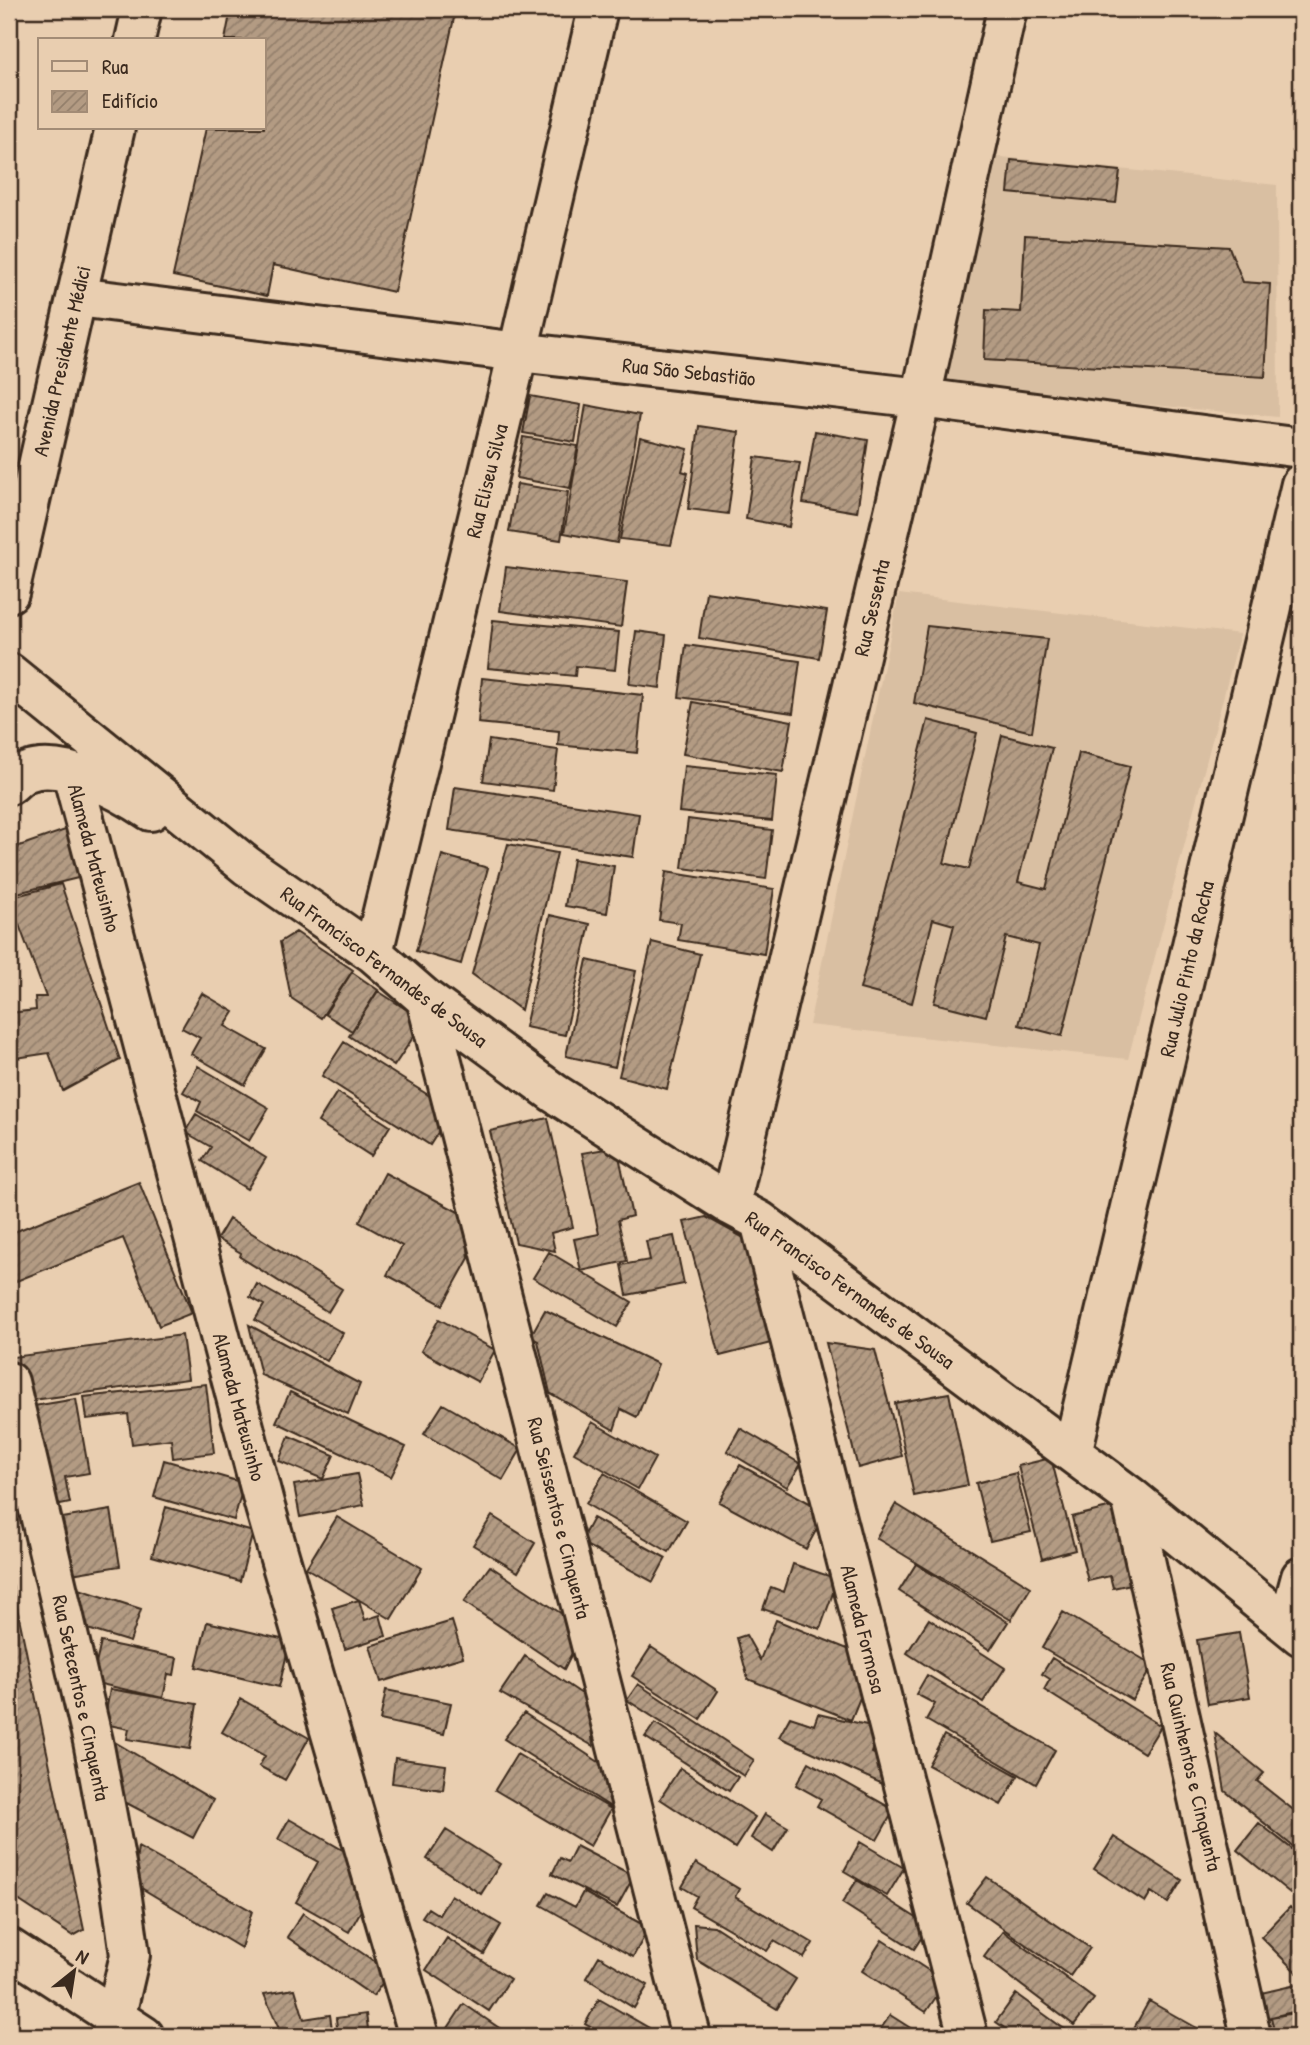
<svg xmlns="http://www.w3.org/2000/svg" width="1310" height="2045" viewBox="0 0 1310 2045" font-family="'Patrick Hand',sans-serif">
<defs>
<pattern id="building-hatch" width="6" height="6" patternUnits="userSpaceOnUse" patternTransform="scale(1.75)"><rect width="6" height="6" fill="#b39b83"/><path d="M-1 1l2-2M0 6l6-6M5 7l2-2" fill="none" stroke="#937f6b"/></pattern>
</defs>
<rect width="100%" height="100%" fill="#e9ceb0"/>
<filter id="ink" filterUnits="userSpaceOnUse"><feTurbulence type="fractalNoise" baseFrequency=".0143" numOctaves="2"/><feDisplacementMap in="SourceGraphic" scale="14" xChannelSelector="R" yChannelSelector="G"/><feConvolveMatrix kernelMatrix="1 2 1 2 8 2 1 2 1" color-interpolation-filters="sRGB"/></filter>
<g filter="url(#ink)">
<path fill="#d9bfa2" d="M991 156 1277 185 1278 417 942 385Z
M899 594 1240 634 1128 1059 809 1025Z"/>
<path fill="url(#building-hatch)" stroke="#3b2a1e" stroke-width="2" d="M231 9H456L394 292 273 265 267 296 173 276 206 128H264V40H225Z
M1011 160 1120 171 1116 203 1008 193Z
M1025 235 1229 247 1243 282 1270 284 1265 377 984 360 986 310 1021 312Z
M530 396 581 405 575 442 523 433Z
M586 405 640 415 617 543 564 533Z
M699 426 739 432 728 514 688 509Z
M815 431 868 440 857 512 803 503Z
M523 437 578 446 570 488 516 478Z
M640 437 688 449 682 471 688 473 671 545 620 539Z
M755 457 800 463 789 527 746 519Z
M517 484 568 492 561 540 509 532Z
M506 567 627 582 621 627 500 611Z
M706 592 827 611 819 658 699 638Z
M493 620 619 632 615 670 576 666 575 676 488 668Z
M927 626 1047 639 1032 732 914 703Z
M636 631 666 635 660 688 629 684Z
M686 645 800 661 793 713 679 697Z
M482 678 643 695 637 753 558 745 559 731 478 723Z
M693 702 792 721 783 772 683 754Z
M928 720 977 733 944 863 969 869 1002 735 1052 748 1018 882 1046 889 1079 753 1130 766 1062 1036 1019 1025 1039 945 1006 937 986 1016 934 1003 954 925 933 919 912 1003 860 989Z
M489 740 558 750 553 790 483 781Z
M684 766 777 775 772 821 679 812Z
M455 787 639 814 633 857 449 830Z
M688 819 772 830 766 879 682 868Z
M68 829 78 878 9 895V884L19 846Z
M508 844 557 853 521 1010 472 974Z
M442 855 488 868 461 964 416 951Z
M573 859 614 866 607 913 565 906Z
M666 872 774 889 764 954 678 940 681 923 659 920Z
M61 884 120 1060 63 1091 49 1053 9 1059V1013L36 1010 35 997H46L9 898Z
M550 915 590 924 565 1035 525 1027Z
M296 932 353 970 321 1018 291 998 280 942Z
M652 942 700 954 667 1089 619 1076Z
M587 960 636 971 615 1067 566 1056Z
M352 972 378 990 352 1031 325 1014Z
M378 991 424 1021 394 1066 349 1036Z
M202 993 234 1012 225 1026 266 1049 245 1085 191 1054 200 1038 182 1028Z
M344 1042 452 1110 430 1145 322 1076Z
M198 1066 269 1108 249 1141 197 1111 201 1102 183 1092Z
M337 1092 390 1126 371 1156 318 1122Z
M196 1114 266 1158 247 1189 202 1161 211 1147 185 1132Z
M548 1118 573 1227 551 1233 555 1251 516 1243 490 1131Z
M617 1147 632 1216 618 1220 627 1261 581 1271 574 1239 599 1234 582 1153Z
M385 1173 464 1215 469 1258 443 1305 387 1275 402 1246 359 1222Z
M139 1182 192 1313 159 1326 123 1238 9 1284V1234Z
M706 1217 744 1238 771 1343 720 1356 684 1222Z
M229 1219 342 1289 328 1312 240 1257 241 1253 217 1239Z
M674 1236 684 1284 627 1295 621 1265 650 1260 646 1241Z
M549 1252 632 1302 617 1327 533 1278Z
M257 1284 343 1333 327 1361 255 1320 264 1305 250 1297Z
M545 1310 658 1364 637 1417 621 1409 614 1430 550 1393 538 1341 530 1337Z
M439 1319 495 1350 478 1382 421 1351Z
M249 1325 360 1384 348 1414 261 1375Z
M182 1335 188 1379 18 1402 12 1357Z
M826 1343 875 1350 902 1456 858 1468Z
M206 1384 214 1453 173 1458 171 1439 132 1444 128 1414 87 1419 84 1397Z
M290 1392 406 1447 391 1477 276 1422Z
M949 1393 968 1485 914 1496 895 1403Z
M76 1399 89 1473 65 1477 70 1503 46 1508 28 1407Z
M443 1404 521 1449 503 1480 424 1434Z
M592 1422 655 1458 638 1489 574 1453Z
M740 1428 801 1464 787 1487 727 1451Z
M289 1436 334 1455 323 1479 279 1461Z
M1051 1458 1075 1550 1042 1559 1018 1466Z
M164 1460 244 1483 234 1520 154 1497Z
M740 1465 826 1512 806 1549 719 1502Z
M604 1473 687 1521 669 1552 586 1504Z
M1016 1473 1031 1532 990 1541 976 1483Z
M357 1474 364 1505 300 1517 294 1485Z
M896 1504 1031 1587 1011 1620 876 1538Z
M166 1507 253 1532 240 1581 152 1556Z
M1112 1507 1131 1584 1113 1588 1110 1576 1088 1581 1072 1517Z
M111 1510 120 1566 65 1575 56 1519Z
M492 1516 535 1543 518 1572 473 1545Z
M337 1517 422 1568 391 1619 306 1568Z
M593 1518 666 1558 653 1582 580 1542Z
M793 1564 838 1579 820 1629 763 1609 771 1587 784 1592Z
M916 1564 1008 1622 990 1650 899 1591Z
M490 1566 574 1622 578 1641 564 1669 464 1602Z
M9 1569 84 1930 73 1936 9 1894Z
M76 1588 141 1609 130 1642 65 1622Z
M359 1600 365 1620 380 1615 386 1636 345 1649 332 1608Z
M1063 1612 1153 1665 1132 1700 1042 1648Z
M929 1619 1005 1668 983 1702 907 1653Z
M776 1620 865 1656 856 1679 866 1683 851 1720 748 1679 737 1638 746 1635 760 1660Z
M452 1621 463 1657 381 1682 370 1646Z
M207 1622 290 1641 279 1687 196 1667Z
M1239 1633 1250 1697 1208 1704 1197 1640Z
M101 1642 177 1658 174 1675 168 1674 163 1698 92 1682Z
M651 1647 718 1691 700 1719 632 1676Z
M525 1656 588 1698 593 1746 500 1693Z
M1052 1658 1161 1726 1144 1753 1044 1690 1050 1679 1042 1674Z
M927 1675 1055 1750 1036 1784 926 1720 935 1704 916 1694Z
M638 1684 754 1760 744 1776 627 1700Z
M110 1689 197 1704 190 1749 127 1739 129 1729 104 1724Z
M386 1690 451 1703 444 1734 380 1720Z
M241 1699 309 1738 285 1780 259 1766 265 1756 222 1732Z
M524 1713 611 1770 617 1811 504 1739Z
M818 1714 880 1728 872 1753 896 1764 887 1786 779 1737 790 1717 814 1725Z
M655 1723 738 1777 729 1791 645 1737Z
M1215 1733 1264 1773 1257 1781 1301 1816V1853L1225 1791Z
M944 1735 1018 1776 1001 1805 928 1765Z
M113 1741 213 1800 193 1838 119 1799Z
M517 1754 611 1809 590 1846 495 1790Z
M395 1758 446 1765 443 1790 392 1783Z
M809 1762 894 1810 877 1840 817 1806 821 1799 796 1785Z
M680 1768 755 1817 735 1848 660 1799Z
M765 1814 788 1827 773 1852 751 1838Z
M289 1819 365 1863 372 1891 349 1932 296 1902 318 1862 278 1839Z
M1259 1823 1301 1856V1902L1237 1850Z
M446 1830 500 1864 481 1894 427 1859Z
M1114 1837 1182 1880 1168 1903 1151 1892 1145 1902 1094 1869Z
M860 1842 904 1868 887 1896 844 1871Z
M576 1846 634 1876 617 1907 552 1874 560 1858 568 1862Z
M138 1847 252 1911 241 1948 133 1883Z
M696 1863 739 1889 735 1897 813 1943 804 1958 774 1941 767 1951 691 1907 697 1896 682 1887Z
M987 1877 1090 1948 1070 1976 967 1903Z
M857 1880 929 1926 914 1949 842 1903Z
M583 1892 649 1928 633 1957 541 1905 548 1893 575 1907Z
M451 1895 501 1925 484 1954 422 1917 428 1908 439 1915Z
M1290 1907 1301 1918V1977L1261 1937Z
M303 1913 390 1972 373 1996 287 1937Z
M694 1924 714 1926 796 1979 777 2009 697 1960Z
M1003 1931 1094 1999 1074 2025 984 1957Z
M447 1938 510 1979 489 2011 426 1970Z
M882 1940 946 1982 926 2012 862 1971Z
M599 1956 648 1985 634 2008 586 1978Z
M1296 1985 1301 2010 1267 2018 1261 1993Z
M295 1989 304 2019 330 2015 333 2036H282L264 1994Z
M1016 1994 1074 2036H1016L996 2022Z
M599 1999 649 2028 645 2036H606L585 2024Z
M1149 2001 1211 2036H1132L1130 2035Z
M464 2004 511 2036H448L444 2034Z
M1301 2012V2036H1275L1271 2017Z
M366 2014 369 2036H338L336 2018Z
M890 2015 923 2036H876Z"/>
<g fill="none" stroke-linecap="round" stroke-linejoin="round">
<defs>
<path id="minor" d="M77 297 518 352 921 398 1301 448
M9 673 247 866 373 953 426 999 554 1093 730 1205 760 1221 1131 1497 1301 1636
M72 773 265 1507 419 2036
M9 785C14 781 21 774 27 772 63 758 122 792 151 811
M373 953 518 352 598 9
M426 999 691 2036
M730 1205 921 398 1007 9
M760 1221 968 2036
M9 1382 93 1741 121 1891 130 1955 111 2036
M1072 1453 1301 484
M1131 1497 1251 2036
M1288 1625 1301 1577
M9 1948 144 2036"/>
<path id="major" d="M135 40 142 9
M9 593 115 128"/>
</defs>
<use href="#minor" stroke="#3b2a1e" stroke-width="44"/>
<use href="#major" stroke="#3b2a1e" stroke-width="44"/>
<use href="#minor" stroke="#e9ceb0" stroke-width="38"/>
<use href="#major" stroke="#e9ceb0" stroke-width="38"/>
</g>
</g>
<g text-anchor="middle" stroke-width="6" stroke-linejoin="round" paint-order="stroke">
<g font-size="21" fill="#3b2a1e" stroke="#e9ceb0">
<text transform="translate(62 361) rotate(-77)" y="7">Avenida Presidente Médici</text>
<text transform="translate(689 372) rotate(6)" y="7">Rua São Sebastião</text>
<text transform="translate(487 481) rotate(-76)" y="7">Rua Eliseu Silva</text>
<text transform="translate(872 608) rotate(-77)" y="7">Rua Sessenta</text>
<text transform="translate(94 858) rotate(75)" y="7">Alameda Mateusinho</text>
<text transform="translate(384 967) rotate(37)" y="7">Rua Francisco Fernandes de Sousa</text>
<text transform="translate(1187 969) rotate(-77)" y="7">Rua Julio Pinto da Rocha</text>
<text transform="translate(850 1290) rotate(36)" y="7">Rua Francisco Fernandes de Sousa</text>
<text transform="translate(239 1407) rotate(75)" y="7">Alameda Mateusinho</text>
<text transform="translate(559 1518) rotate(76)" y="7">Rua Seissentos e Cinquenta</text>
<text transform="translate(863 1629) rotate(76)" y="7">Alameda Formosa</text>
<text transform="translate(81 1698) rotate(78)" y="7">Rua Setecentos e Cinquenta</text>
<text transform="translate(1191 1767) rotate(77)" y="7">Rua Quinhentos e Cinquenta</text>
</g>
</g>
<rect width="1310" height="2045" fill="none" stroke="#e9ceb0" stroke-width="35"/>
<rect x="18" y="18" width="1275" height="2010" fill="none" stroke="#3b2a1e" stroke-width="2.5" filter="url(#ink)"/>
<rect x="38" y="38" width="228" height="91" fill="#e9ceb0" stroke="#a38c76" stroke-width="2"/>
<rect x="52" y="61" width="35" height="10" fill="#e9ceb0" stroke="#a38c76" stroke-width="2"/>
<text x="102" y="74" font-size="21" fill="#3b2a1e">Rua</text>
<rect x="52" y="91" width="35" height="21" fill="url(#building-hatch)" stroke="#a38c76" stroke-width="2"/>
<text x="102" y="108" font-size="21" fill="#3b2a1e">Edifício</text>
<g transform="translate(74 1971) rotate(30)" stroke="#e9ceb0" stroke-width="5" paint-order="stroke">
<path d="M0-5L12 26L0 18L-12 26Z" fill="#3b2a1e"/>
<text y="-10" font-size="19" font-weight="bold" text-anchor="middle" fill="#3b2a1e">N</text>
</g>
</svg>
